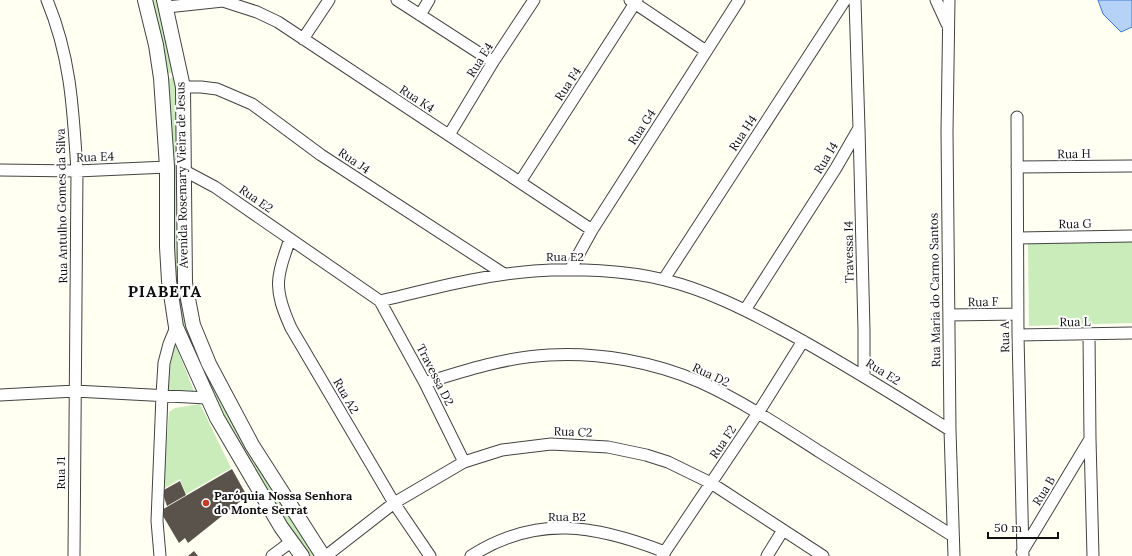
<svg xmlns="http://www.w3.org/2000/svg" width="1132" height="556" viewBox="0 0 1132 556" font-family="Lora,serif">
<rect width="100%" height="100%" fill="#fffff2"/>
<path fill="#caebba" d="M151 0H158L175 72 166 74Z
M175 77 188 326 318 556H308L280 515 204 383 188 346 179 312 172 277 168 79Z
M1132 240V323L1029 326 1028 243Z
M174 341 194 391 167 390Z
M200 404 231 468 186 494 180 479 163 489 169 412 175 408Z"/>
<path fill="#b6d2f7" stroke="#3b77d0" d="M1098 0H1132V27L1121 32 1103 14Z"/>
<path fill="#59534b" d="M232 469 247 496 188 543 185 538 179 543 160 511Z
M180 481 186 495 167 506 162 491Z
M194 551 198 556H188Z"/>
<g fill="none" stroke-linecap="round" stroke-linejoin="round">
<defs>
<path id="minor" d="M47 0C71 58 73 109 77 171L74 556
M397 0 493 62
M630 0 706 51
M936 0 947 24
M949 0 947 132 950 430 954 556
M223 1 257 12 278 22 592 230
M167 7 223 1 224 0
M420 15 429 0
M303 39 329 0
M183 87H201L217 89 252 104 321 155 504 274
M1017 117 1018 335 1023 556
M859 128 864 330V376
M449 135 493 62 534 0
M1017 167 1132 166
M0 170 77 171 167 167
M185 171 215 187 380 301C431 289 482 275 534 271 574 268 626 270 665 280 706 290 744 309 781 329 839 360 894 395 950 430
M520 182 637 0
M1018 238 1132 236
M290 239C276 279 273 288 291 328L394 503 430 556
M570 270 592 230 739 0
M664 279 845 0
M380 301 425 383 464 462
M745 310 836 168 859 128 855 0
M949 315 1018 314
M1018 335 1132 333
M425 383C466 370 507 357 549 355 599 352 654 362 700 382 742 401 781 427 820 452 864 480 909 508 953 536
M0 395 75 391 207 398
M1090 439 1093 556
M1022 552 1090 439 1089 335
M160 556 157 521 162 395 164 363 169 344 176 327
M272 556 292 541
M326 556 394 503 464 462 502 450 551 444 608 447 646 455 668 462 711 483 823 556
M471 556C537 514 596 525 665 552
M662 556 758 413 803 341
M767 556 783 530"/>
<path id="tertiary" d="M145 0 156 45 161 78 167 167V247L169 281 176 327 217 418 281 527 302 556
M164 0 183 87 185 283 193 325 209 364 252 445 323 556"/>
</defs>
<use href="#minor" stroke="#434343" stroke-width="13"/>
<use href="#tertiary" stroke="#434343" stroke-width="16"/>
<use href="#minor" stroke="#fff" stroke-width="11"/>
<use href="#tertiary" stroke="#fff" stroke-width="14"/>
</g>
<circle fill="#c33c24" stroke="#fff" stroke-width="1.5" cx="206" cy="503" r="4"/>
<g text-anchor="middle" stroke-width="4" stroke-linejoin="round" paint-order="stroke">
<g font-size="12" fill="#101010" stroke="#fff">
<text transform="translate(480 60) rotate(-58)" y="4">Rua E4</text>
<text transform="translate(568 84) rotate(-57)" y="4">Rua F4</text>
<text transform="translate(417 99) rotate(33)" y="4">Rua K4</text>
<text transform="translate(642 127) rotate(-57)" y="4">Rua G4</text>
<text transform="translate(743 133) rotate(-57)" y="4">Rua H4</text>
<text transform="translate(1074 154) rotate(-1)" y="4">Rua H</text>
<text transform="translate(95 157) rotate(-2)" y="4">Rua E4</text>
<text transform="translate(826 158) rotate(-59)" y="4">Rua I4</text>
<text transform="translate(354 161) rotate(34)" y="4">Rua J4</text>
<text transform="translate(182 175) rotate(-91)" y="4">Avenida Rosemary Vieira de Jesus</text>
<text transform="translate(256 199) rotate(35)" y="4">Rua E2</text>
<text transform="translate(62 206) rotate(-91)" y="4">Rua Antulho Gomes da Silva</text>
<text transform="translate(1075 224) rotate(-1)" y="4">Rua G</text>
<text transform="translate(849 252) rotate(-91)" y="4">Travessa I4</text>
<text x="565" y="261">Rua E2</text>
<text transform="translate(935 290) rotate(-91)" y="4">Rua Maria do Carmo Santos</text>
<text transform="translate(983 302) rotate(-1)" y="4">Rua F</text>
<text transform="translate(1075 322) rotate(-1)" y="4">Rua L</text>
<text transform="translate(1005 337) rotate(-91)" y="4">Rua A</text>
<text transform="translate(883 372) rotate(32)" y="4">Rua E2</text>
<text transform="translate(435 375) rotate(63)" y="4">Travessa D2</text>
<text transform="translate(711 375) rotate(25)" y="4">Rua D2</text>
<text transform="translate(346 396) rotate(60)" y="4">Rua A2</text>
<text transform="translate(573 432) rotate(2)" y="4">Rua C2</text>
<text transform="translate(723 442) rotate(-56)" y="4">Rua F2</text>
<text transform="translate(61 473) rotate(-90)" y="4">Rua J1</text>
<text transform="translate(1044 491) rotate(-59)" y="4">Rua B</text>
<text x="567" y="521">Rua B2</text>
</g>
<g font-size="12" font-weight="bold" fill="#101010" stroke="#fff" text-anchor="start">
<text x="214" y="500">Paróquia Nossa Senhora<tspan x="214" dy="14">do Monte Serrat</tspan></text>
</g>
<g font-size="16" font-weight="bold" letter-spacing="1" fill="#101010" stroke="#fff">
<text x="165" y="297">PIABETA</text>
</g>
</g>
<path d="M988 532v6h70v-6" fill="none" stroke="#101010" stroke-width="2"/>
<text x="994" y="532" font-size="12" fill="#101010" stroke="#ffffff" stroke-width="3" paint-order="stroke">50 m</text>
</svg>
